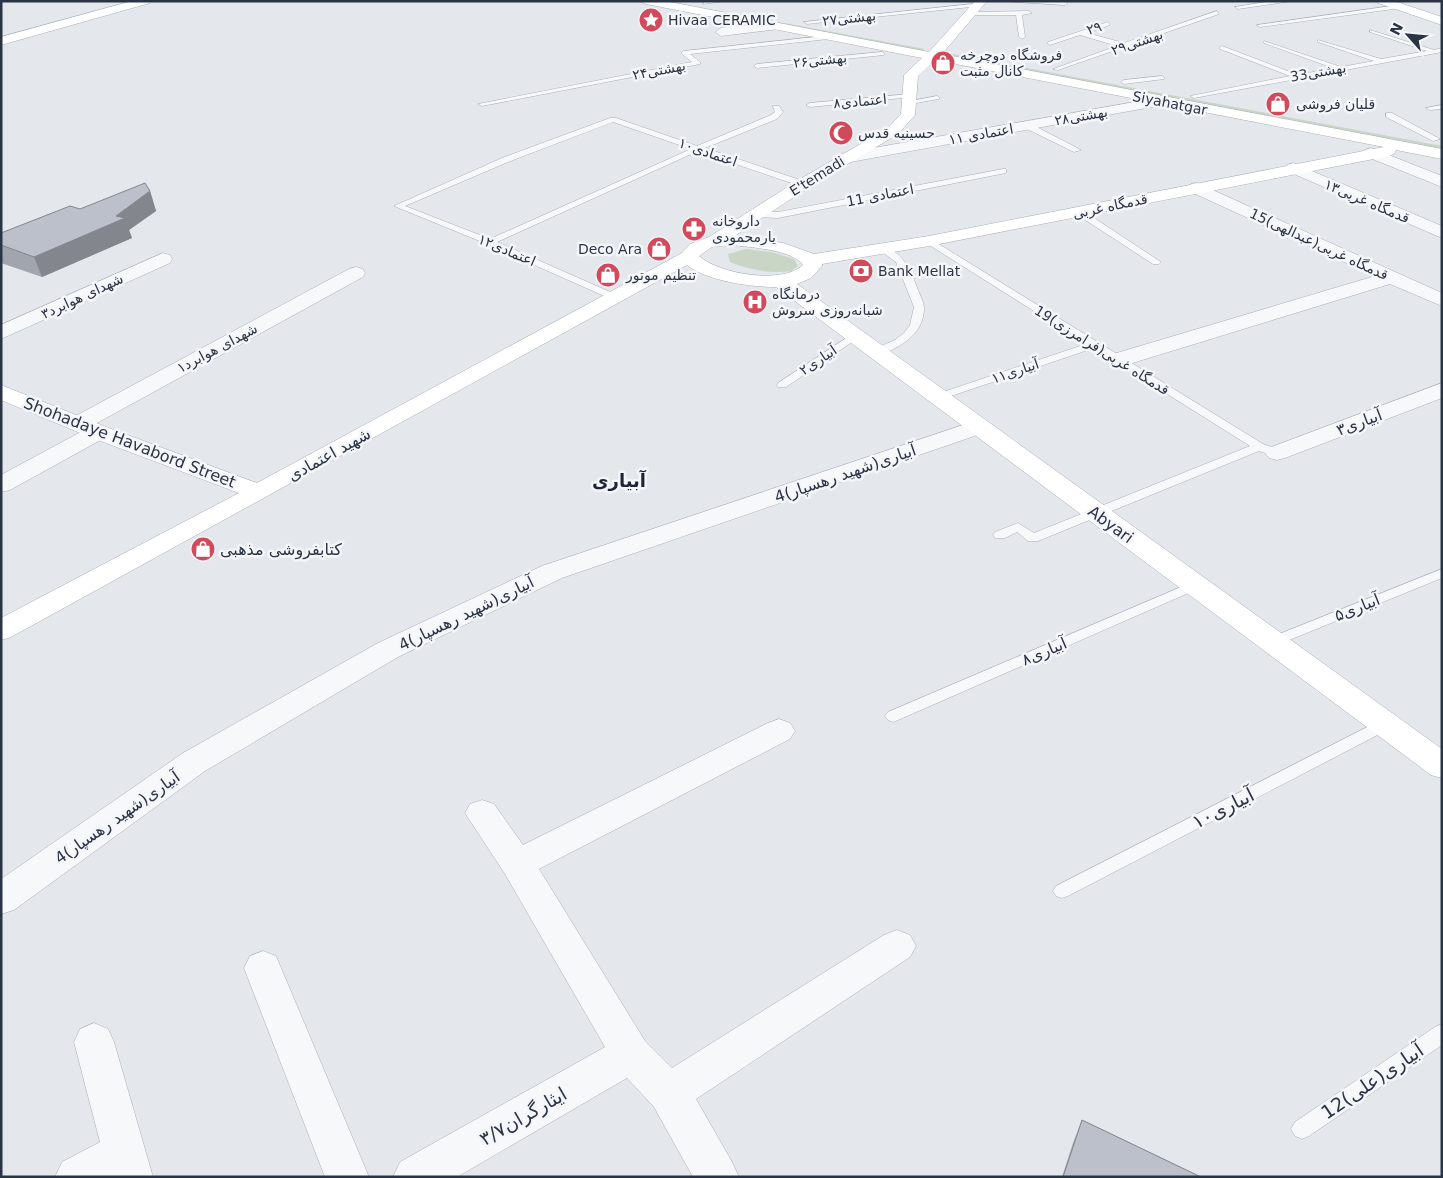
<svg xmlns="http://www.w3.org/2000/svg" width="1443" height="1178" viewBox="0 0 1443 1178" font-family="'DejaVu Sans',Cairo,sans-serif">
<rect width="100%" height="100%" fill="#e4e7ec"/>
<path fill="#c9d6c5" d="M664 1 925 49 921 51Z
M952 54 1442 146V149L949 56Z
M746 249 771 252 794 259 798 266 791 271C770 274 750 270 730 262L728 254Z"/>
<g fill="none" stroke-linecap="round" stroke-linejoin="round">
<defs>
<path id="lane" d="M705 1H726L703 4Z
M1001 1H1064L1068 3 1065 5Z
M1272 1H1292L1238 9 1235 7Z
M982 3 980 6 807 24 804 22Z
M1399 5 1401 8 1260 27 1257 25Z
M1217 11 1219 14 1058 70 1053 69 1117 46 1080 35 1050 45 1047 43 1048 42 1108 22 1110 25 1087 33 1124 43Z
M972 12 1029 11 1032 13 1022 15 1025 37 1022 39 1019 37 1016 15H970Z
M1370 30 1434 50 1442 48V52L1194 98 1190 96 1290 76 1220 49V47L1222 46 1298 75 1333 68 1264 43V41L1341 67 1374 61 1318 42V40L1381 59 1427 51 1370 32Z
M835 35 837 38 690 54 700 62V64L482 106 478 104 692 62 682 54V52L684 51Z
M882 52 884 53V55L757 68 754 66 757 64Z
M1162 76 1165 78 1164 79 1124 84 1121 82 1124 80Z
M910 94 912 95V97L810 107 806 105 810 103Z
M937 96 939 97V99L910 104 906 102Z
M1442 105V109L1430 110 1426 108Z
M773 106H779L783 112 777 119 705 148 806 182V186H800L698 151 497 242 617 295V299H611L487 244 394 206 502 158 610 118H616L697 146 771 115 775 112ZM613 122 691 149 490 239 405 206 508 162Z
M1386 113H1392L1440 139 1433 141 1386 117Z
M1025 124H1031L1081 150 1074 152 1025 128Z
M1003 169H1006V173L778 218 756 217 752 214 756 211 778 212Z
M1079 209 1082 210 1161 262 1159 264H1153L1076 214 1075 212Z
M929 238 1263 444 1281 450 1283 453 1277 457 1259 451 1038 541H1028L1017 532 1005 538H995L993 535 995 532 1018 523 1034 533 1250 446 1094 348 942 399H934L932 397 934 395 1086 344 926 243V239Z
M883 246C901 252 908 265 915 282 917 289 923 299 924 307 925 334 898 350 876 355L871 352 872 350 895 340 904 333 910 325 914 307 896 262 878 249Z
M854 333 858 334 859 336 858 338 786 387H778L777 385 778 383Z
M1442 569V578L1277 645H1267L1265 642 1267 639Z
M1195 581 1200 582 1202 585 1200 588 898 720 893 722 888 720 885 716 888 712Z
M1385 718 1391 720 1393 724 1391 728 1068 896 1062 898 1056 896 1053 891 1056 886Z
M1442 1024V1045L1309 1136 1302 1139 1295 1136 1291 1129 1295 1122 1435 1027Z"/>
<path id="street" d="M775 22 781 26 779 29 721 36 715 32 721 28Z
M1163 97 1168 98 1170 101 1168 104 845 163 839 161 837 158 839 155 845 153Z
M1371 148 1442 176V187L1365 156 1363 153 1365 150Z
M1293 163 1442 226V238L1287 171 1285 168 1287 165Z
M1197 183 1442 293V306L1390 284 1126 365 1118 366 1110 365 1107 360 1110 355 1375 276 1191 192 1189 188 1191 184Z
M163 253 170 255 172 259 170 263 1 339V325Z
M356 267 363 269 365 273 363 277 86 429 78 431 70 429 67 424 70 419 349 269Z
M1442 383V398L1285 458 1277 460 1269 458 1265 453 1269 448Z
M978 420 986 422 990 427 986 432 562 578 398 657 205 771 14 910 1 914V879L183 753 378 643 542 566Z
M98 425 106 427 110 432 106 437 10 490 1 492V475L90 427Z
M779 719 790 723 795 731 790 739 539 869 645 1041 672 1068 884 935 897 930 910 935 916 946 910 957 696 1099 732 1162 739 1177H693L654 1107 627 1078 457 1177H393L400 1162 605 1047 505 874 465 813 470 804 482 800 494 804 523 845 768 723Z
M263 951 276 956 369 1177H325L244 968 250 956Z
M94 1023 108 1029 114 1042 153 1177H55L62 1162 100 1142 74 1042 80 1029Z"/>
<path id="secondary" d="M132 1H152L150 3 1 45V37Z
M640 1H665L929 52 975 1H987L942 54 1442 149V159L1396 150 1394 154 1389 156 929 246 822 264V266L811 278 797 284 1442 749V778L1431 775 776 287C751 287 707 281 687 265L11 637 1 640V618L239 493 90 437 1 400V385L106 427 257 483 682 253 690 244 709 237 797 181 888 128 901 114 904 75 922 58 646 4ZM935 60 1384 147 929 236 814 254 783 243 736 235 809 187 898 134 915 115 918 76ZM732 245C749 247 794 250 803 265 782 285 719 274 699 256L712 247Z
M1376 1H1394L1442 17V25L1378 3Z"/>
</defs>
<use href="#lane" stroke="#a9aeb7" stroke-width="1"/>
<use href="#street" stroke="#a9aeb7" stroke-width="1"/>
<use href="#secondary" stroke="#a9aeb7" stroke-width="1"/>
<use href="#lane" fill="#f7f8fa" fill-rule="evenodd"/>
<use href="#street" fill="#f7f8fa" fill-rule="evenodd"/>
<use href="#secondary" fill="#fff" fill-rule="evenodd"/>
</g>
<path fill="#a1a5ae" d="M150 191 156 211 129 230 132 238 42 277 1 263V233L80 209Z
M1082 1120 1201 1177H1062L1073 1143Z"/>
<path fill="#83868d" d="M150 191 156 211 129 230 132 238 42 277 34 257 116 216Z"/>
<path fill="#bbc0ca" stroke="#83868d" d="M145 183 150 191 116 216 125 218 34 257 1 245V233L70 206 80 209Z
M1082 1120 1201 1177H1063Z"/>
<defs>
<symbol id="sight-disc" viewBox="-11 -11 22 22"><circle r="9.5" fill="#d1495b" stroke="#f4f6f9"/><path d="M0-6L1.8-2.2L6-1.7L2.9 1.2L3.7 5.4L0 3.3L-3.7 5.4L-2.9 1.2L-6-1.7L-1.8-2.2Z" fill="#fff"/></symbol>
<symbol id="shop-disc" viewBox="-11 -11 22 22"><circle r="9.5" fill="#d1495b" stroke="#f4f6f9"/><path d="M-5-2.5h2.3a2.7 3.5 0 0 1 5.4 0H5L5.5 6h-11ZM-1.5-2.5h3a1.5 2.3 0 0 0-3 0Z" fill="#fff"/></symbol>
<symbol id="mosque-disc" viewBox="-11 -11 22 22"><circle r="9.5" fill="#d1495b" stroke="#f4f6f9"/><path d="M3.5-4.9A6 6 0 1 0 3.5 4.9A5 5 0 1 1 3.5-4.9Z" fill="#fff"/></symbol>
<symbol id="pharmacy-disc" viewBox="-11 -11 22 22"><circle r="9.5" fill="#d1495b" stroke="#f4f6f9"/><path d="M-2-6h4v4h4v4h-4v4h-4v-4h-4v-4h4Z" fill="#fff"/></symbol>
<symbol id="bank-disc" viewBox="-11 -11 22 22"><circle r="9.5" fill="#d1495b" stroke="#f4f6f9"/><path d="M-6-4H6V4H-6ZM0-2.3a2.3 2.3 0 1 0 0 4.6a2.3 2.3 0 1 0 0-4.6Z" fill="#fff"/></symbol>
<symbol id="hospital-disc" viewBox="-11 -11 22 22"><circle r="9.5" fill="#d1495b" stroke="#f4f6f9"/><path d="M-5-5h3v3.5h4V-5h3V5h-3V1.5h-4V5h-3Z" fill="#fff"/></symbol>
</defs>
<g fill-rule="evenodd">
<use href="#sight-disc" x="637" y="6" width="28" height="28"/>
<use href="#shop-disc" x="929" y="49" width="28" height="28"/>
<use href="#shop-disc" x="1264" y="90" width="28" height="28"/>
<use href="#mosque-disc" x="827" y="119" width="28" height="28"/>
<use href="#pharmacy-disc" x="680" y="215" width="28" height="28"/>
<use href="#shop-disc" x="645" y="235" width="28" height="28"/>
<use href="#bank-disc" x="847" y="257" width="28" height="28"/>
<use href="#shop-disc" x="594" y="261" width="28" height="28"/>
<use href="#hospital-disc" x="741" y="288" width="28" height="28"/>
<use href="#shop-disc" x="189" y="535" width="28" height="28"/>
</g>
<g text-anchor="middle" stroke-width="5" stroke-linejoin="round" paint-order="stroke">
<g font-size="14" fill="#2b3445" stroke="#f4f6f9">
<text transform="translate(849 18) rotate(-6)" y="5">۲۷بهشتی</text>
<text transform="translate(1094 28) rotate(-18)" y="5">۲۹</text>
<text transform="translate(1137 42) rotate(-19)" y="5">۲۹بهشتی</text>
<text transform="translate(820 60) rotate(-6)" y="5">۲۶بهشتی</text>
<text transform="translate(659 70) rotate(-11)" y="5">۲۴بهشتی</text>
<text transform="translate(1318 72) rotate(-10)" y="5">33بهشتی</text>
<text transform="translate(860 101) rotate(-5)" y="5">اعتمادی۸</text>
<text transform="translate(1170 103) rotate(11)" y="5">Siyahatgar</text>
<text transform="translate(1081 116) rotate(-10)" y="5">۲۸بهشتی</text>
<text transform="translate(981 134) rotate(-10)" y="5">۱۱ اعتمادی</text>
<text transform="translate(708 152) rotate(19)" y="5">اعتمادی۱۰</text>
<text transform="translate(817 176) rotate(-32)" y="5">E'temadi</text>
<text transform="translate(880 195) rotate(-11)" y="5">11 اعتمادی</text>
<text transform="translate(1367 201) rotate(23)" y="5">قدمگاه غربی۱۳</text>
<text transform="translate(1110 206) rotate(-12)" y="5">قدمگاه غربی</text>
<text transform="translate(1319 244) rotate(25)" y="5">15قدمگاه غربی(عبدالهی)</text>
<text transform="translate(507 250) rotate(23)" y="5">اعتمادی۱۲</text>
<text transform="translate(82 296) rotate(-25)" y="5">۳شهدای هوابرد</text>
<text transform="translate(217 348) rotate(-28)" y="5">شهدای هوابرد۱</text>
<text transform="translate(1102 350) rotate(32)" y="5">19قدمگاه غربی(فرامرزی)</text>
<text transform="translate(818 360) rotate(-34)" y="5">آبیاری۲</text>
<text transform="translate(1015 371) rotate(-19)" y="5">آبیاری۱۱</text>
</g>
<g font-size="14" fill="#2b3445" stroke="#f4f6f9" text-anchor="start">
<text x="668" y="25">Hivaa CERAMIC</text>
<text x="960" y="60">فروشگاه دوچرخه<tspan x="960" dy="16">کانال مثبت</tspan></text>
<text x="1296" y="109">قلیان فروشی</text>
<text x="858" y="138">حسینیه قدس</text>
<text x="712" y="226">داروخانه<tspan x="712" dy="16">یارمحمودی</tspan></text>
<text x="642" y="254" text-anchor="end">Deco Ara</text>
<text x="878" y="276">Bank Mellat</text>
<text x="626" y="280">تنظیم موتور</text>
<text x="772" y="299">درمانگاه<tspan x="772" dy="16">شبانه‌روزی سروش</tspan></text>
</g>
<g font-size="16" fill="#2b3445" stroke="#f4f6f9">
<text transform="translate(1359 422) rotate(-21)" y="6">آبیاری۳</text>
<text transform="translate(130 442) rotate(21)" y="6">Shohadaye Havabord Street</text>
<text transform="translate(329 454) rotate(-29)" y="6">شهید اعتمادی</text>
<text transform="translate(845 473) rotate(-19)" y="6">4آبیاری(شهید رهسپار)</text>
<text transform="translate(1111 524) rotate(36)" y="6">Abyari</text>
<text transform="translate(1357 607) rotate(-22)" y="6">آبیاری۵</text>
<text transform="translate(466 613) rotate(-26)" y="6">4آبیاری(شهید رهسپار)</text>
<text transform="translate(1044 651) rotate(-23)" y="6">آبیاری۸</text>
<text transform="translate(117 817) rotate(-35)" y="6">4آبیاری(شهید رهسپار)</text>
</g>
<g font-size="16" fill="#2b3445" stroke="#f4f6f9" text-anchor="start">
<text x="220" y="555">کتابفروشی مذهبی</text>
</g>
<g font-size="18" font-weight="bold" fill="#1d2536" stroke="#f4f6f9">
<text x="619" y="487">آبیاری</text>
</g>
<g font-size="19" fill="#2b3445" stroke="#f4f6f9">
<text transform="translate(1223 808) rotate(-27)" y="7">آبیاری۱۰</text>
<text transform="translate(1372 1081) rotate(-34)" y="7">12آبیاری(علی)</text>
<text transform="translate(523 1116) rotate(-30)" y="7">ایثارگران۳/۷</text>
</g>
</g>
<rect width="1443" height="1178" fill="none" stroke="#2b3445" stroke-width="5"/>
<g transform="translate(1408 35) rotate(297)" stroke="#f4f6f9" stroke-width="4" paint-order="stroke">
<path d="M0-4L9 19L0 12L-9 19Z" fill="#2b3445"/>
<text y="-8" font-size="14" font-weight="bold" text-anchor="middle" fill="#2b3445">N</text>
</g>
</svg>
